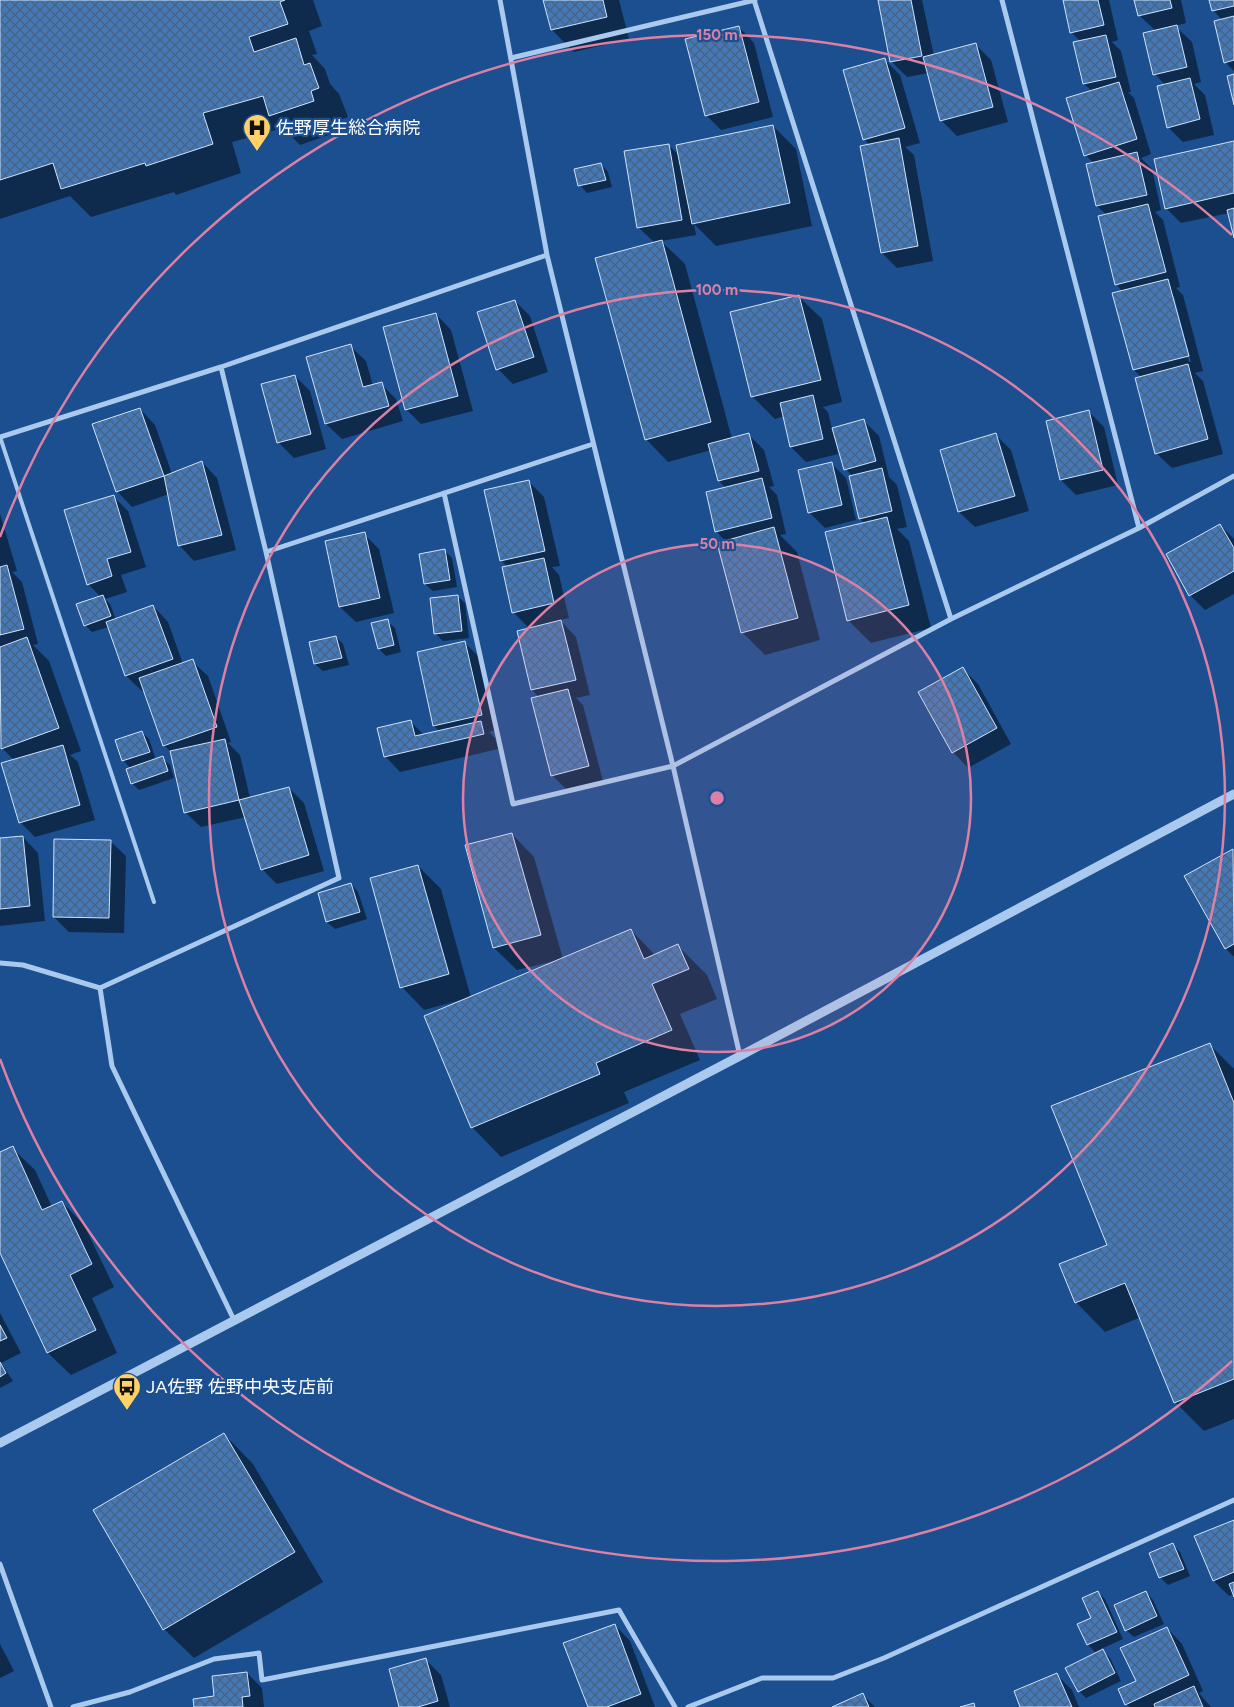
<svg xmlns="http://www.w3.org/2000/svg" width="1234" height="1707" viewBox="0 0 1234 1707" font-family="Figtree,'Noto Sans JP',sans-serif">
<defs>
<pattern id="building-cross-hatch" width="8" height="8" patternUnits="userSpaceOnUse" patternTransform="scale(1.25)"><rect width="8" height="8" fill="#4478b7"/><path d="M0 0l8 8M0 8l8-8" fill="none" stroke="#486282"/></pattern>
</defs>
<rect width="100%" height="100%" fill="#1b4f8f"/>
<path fill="#0007" fill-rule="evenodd" d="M0 0H313L322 26 309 31 317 54 312 55 325 69 330 84 339 94 348 117 340 120 343 130 300 145 283 128 232 142 241 173 176 195 174 192 91 217 70 196 0 219Z
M544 0H619L629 39 574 52 552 30Z
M879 0H922L934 56 976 45 991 60 1008 122 957 136 941 120 929 73 907 77 892 62Z
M1064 0H1109L1118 40 1112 42 1121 51 1131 92H1128L1134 98 1151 154 1141 158 1152 169 1161 210 1155 212 1163 220 1180 287 1176 288 1183 295 1203 371 1195 373 1203 381 1223 454 1172 468 1156 453 1142 378 1134 370 1123 292 1116 284 1107 215 1097 206 1094 163 1085 155 1092 91 1084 84 1081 42 1072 33ZM1171 296H1174L1191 362H1189Z
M1136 0H1181L1186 23 1175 26 1192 42 1201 82 1194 84 1205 95 1214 135 1183 142 1168 127 1165 85 1155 74 1156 31 1139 15Z
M1210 0H1234V71L1225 62 1222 20 1213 10Z
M739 27 754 43 773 117 721 130 706 115Z
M885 60 900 75 920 143 905 147 914 155 933 261 897 268 882 253 870 145 864 139Z
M773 126 796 149 812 226 716 246 694 224 696 235 661 241 685 264 732 439 749 435 764 450 774 486 769 487 777 495 786 534 780 535 797 552 820 640 765 655 742 632 726 542 717 532 707 493 726 488 719 481 711 450 668 462 646 439 655 243 638 227 668 145 680 156Z
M1234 142V233L1229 213 1181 223 1166 208Z
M601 164 608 172 612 187 587 193 580 185Z
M799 297 822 319 842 402 823 407 828 412 832 429 864 421 879 436 889 477 897 485 907 527 897 529 909 541 931 628 871 643 848 620 865 524 860 519 853 477 846 469 836 435H834L838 454 806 462 791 447 784 416 775 419 752 396Z
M515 301 530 316 548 372 513 384 498 369Z
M436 314 451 330 473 411 421 424 406 409Z
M350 346 366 361 373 386 381 384 396 399 403 421 342 439 326 424 307 358Z
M295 376 310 391 326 449 294 458 278 442Z
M140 409 155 425 172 474 202 462 217 478 236 550 194 561 179 545 169 494 132 507 117 491Z
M1089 412 1104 427 1118 485 1076 495 1061 480 1047 422Z
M996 435 1011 450 1029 511 975 527 959 512 941 451Z
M831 463 846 478 856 520 825 528 809 512Z
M529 482 544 497 560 566 552 567 559 575 569 618 560 620 576 637 590 695 576 698 583 705 603 781 568 791 552 775 539 697 532 690 530 629 513 612 508 567 501 560Z
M113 496 128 511 146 567 121 575 127 592 105 599 110 604 116 620 153 606 168 622 183 664 192 661 208 676 231 742 228 743 240 755 250 798 289 788 304 803 324 871 277 884 262 869 246 817 201 827 185 812 171 752 164 745 145 690 142 691 126 676 109 627 92 632 85 625 101 597 88 584Z
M0 514 17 571 12 572 22 582 38 644 33 645 49 661 81 751 70 755 78 762 95 820 35 837 20 822 14 760 2 748 0 742Z
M1220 525 1234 539V594L1205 610 1190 595Z
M364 534 379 549 394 613 356 622 340 607Z
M445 551 452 558 457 587 433 591 425 584 420 555Z
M457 596 465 603 469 638 443 641 436 634Z
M387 621 395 628 401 652 386 656 379 649Z
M336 637 343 644 349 665 323 671 315 664 310 643Z
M464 642 480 658 496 730 489 732 495 738 498 749 400 772 385 756 410 721 424 735 440 732 434 726Z
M963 669 978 684 1011 744 968 768 953 752Z
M142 732 149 739 156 760 162 758 170 765 174 778 139 790 132 783 131 769 124 761 117 740Z
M512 834 534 857 563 959 631 930 655 955 678 946 707 975 717 999 680 1014 700 1060 624 1092 629 1103 501 1157 472 1127 464 999 424 1010 402 987 418 866 441 889 471 998 559 960 517 970 494 948Z
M23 837 38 853 45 921 0 926V839Z
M110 841 126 856 124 933 69 932 54 917Z
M1233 850 1234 851V957L1226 949 1185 876Z
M351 884 358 892 367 919 335 929 327 922 319 894Z
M1209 1044 1234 1069V1419L1204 1431 1175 1402 1141 1317 1105 1332 1076 1302 1109 1245Z
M12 1148 35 1170 52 1207 62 1202 84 1225 114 1287 92 1298 117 1353 71 1375 48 1353 0 1250V1153Z
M0 1313 21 1353 1 1363 13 1381 0 1388Z
M224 1434 253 1464 323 1582 194 1658 164 1629Z
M1234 1521V1594L1229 1596 1214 1581Z
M1173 1545 1180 1552 1190 1576 1168 1585 1160 1577Z
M1098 1592 1105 1599 1123 1639 1101 1649 1110 1658 1121 1681 1086 1698 1079 1691 1096 1653 1088 1645Z
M1146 1592 1153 1600 1164 1624 1134 1637 1126 1630Z
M615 1625 630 1641 655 1707H589Z
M1167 1628 1182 1644 1203 1691 1199 1693 1211 1707H1130L1126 1704Z
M0 1644 14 1671 0 1678Z
M426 1660 441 1675 450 1707H400Z
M247 1673 262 1688 264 1707H196L215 1697Z
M1057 1675 1072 1690 1079 1707H1021Z
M863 1695 875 1707H835Z"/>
<path fill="url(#building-cross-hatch)" stroke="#cfe3fa" d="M0 0H285L280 2 288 24 249 37 254 52 296 38 304 65 310 63 319 88 311 91 314 101 269 116 263 96 203 113 213 144 146 166 145 163 61 189 53 163 0 180Z
M543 0H603L607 17 551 30Z
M878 0H911L922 56 890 62Z
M1063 0H1098L1104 25 1070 33Z
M1134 0H1170L1172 8 1138 16Z
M1209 0H1234V6L1212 11Z
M1234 16V60L1224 63 1214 21Z
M1177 25 1187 67 1153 75 1143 33Z
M739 26 759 102 705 116 685 39Z
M1106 35 1116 77 1083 84 1073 42Z
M976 43 993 107 940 121 923 57Z
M885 58 905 128 863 140 843 70Z
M1234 74V105L1227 76Z
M1190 78 1200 119 1167 128 1157 86Z
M1119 82 1137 139 1084 156 1066 98Z
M773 125 790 203 692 224 676 145Z
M899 138 918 246 881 253 860 146Z
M1234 141V193L1165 209 1154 159Z
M669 144 682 220 637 228 624 151Z
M1137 152 1147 195 1096 206 1086 164Z
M601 163 606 180 578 186 574 169Z
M1148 204 1166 272 1115 285 1098 216Z
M1234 208V238L1227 210Z
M662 240 711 422 645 440 595 258Z
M1168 279 1189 356 1133 370 1112 293Z
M799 295 821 380 751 397 730 312Z
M515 300 534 357 496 370 477 312Z
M436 313 458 396 405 410 383 327Z
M351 344 363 387 382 382 389 406 325 424 306 357Z
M1188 364 1208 439 1155 454 1135 378Z
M295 375 311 434 277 443 261 384Z
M813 395 823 439 790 447 780 403Z
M140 408 164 476 116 492 92 424Z
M1089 410 1103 470 1060 480 1046 421Z
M864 419 876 461 844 470 832 428Z
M749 433 759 471 718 481 708 444Z
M996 433 1015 496 958 512 940 450Z
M202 461 222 535 178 546 164 476Z
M832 462 842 505 808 513 798 470Z
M882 468 892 511 859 519 849 476Z
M762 478 772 518 715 532 706 492Z
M529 480 545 551 500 561 484 490Z
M114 495 131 552 107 559 112 576 87 585 64 510Z
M887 517 909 605 847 621 825 532Z
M1220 524 1234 548V571L1189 596 1166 554Z
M774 527 798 618 741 633 717 543Z
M365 532 380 598 339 607 325 541Z
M445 549 450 580 424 584 419 554Z
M544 558 554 603 512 613 502 567Z
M7 565 24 629 0 635V567Z
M103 595 111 616 84 626 76 604Z
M458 595 462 631 434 634 430 598Z
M153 605 173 659 125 676 106 622Z
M388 619 394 645 378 649 371 623Z
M561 620 576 680 531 690 517 631Z
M336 636 342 658 314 664 309 642Z
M27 637 59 728 1 749 0 647Z
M465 641 482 715 433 726 417 652Z
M193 659 217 727 163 746 139 678Z
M963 667 997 728 952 753 918 692Z
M568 689 589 766 551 776 531 698Z
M411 720 415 736 481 721 484 734 384 757 377 728Z
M142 731 150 752 122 761 115 740Z
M225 739 239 800 184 813 170 751Z
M63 745 80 805 19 823 1 763Z
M163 756 168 771 131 784 126 769Z
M289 787 309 855 261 870 239 800Z
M512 833 541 935 493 948 465 845Z
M23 836 30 906 0 909V838Z
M54 839 111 840 109 918 53 917Z
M1233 849 1234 944 1225 949 1184 876Z
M418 865 449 974 400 988 370 878Z
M351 883 360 912 326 922 318 893Z
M631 929 644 959 678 944 689 969 652 984 672 1030 596 1063 600 1074 471 1128 424 1016Z
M1210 1043 1234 1103V1379L1174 1403 1125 1283 1075 1303 1059 1264 1107 1245 1051 1106Z
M13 1146 42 1210 62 1201 92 1264 70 1275 96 1330 47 1353 0 1253V1152Z
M0 1325 7 1338 0 1341Z
M0 1362 6 1373 0 1377Z
M224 1433 295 1552 163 1630 93 1510Z
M1234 1520V1572L1213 1581 1194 1536Z
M1173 1543 1184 1569 1159 1578 1149 1553Z
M1234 1582V1597L1229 1584Z
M1098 1591 1117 1632 1087 1645 1077 1624 1091 1618 1082 1598Z
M1146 1591 1157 1616 1125 1631 1114 1605Z
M615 1624 641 1694 607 1707H588L563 1643Z
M1167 1627 1189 1675 1125 1705 1118 1689 1136 1681 1120 1648Z
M1103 1649 1115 1673 1078 1692 1065 1668Z
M426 1658 438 1701 418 1707H399L389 1669Z
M247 1672 250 1696 242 1697 243 1707H194L193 1699 214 1696 212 1676Z
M1057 1673 1072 1707H1020L1014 1691Z
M1194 1686 1203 1707H1155L1154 1704Z
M863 1693 869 1707H832Z
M974 1703 975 1707H960Z"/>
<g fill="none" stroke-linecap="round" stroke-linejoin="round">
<path stroke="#a9c9ee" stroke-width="4" d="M0 437 154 902"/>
<path stroke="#a9c9ee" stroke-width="5" d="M500 0 547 255 673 766 740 1056
M754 0 951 619
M1002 0 1139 528
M511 58 755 0
M0 437 221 367 547 255
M444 493 513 804 673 766 951 619 1139 528 1234 476
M266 552 593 444
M0 963 23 965 100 988 339 878 266 552 221 367
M100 988 112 1066 234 1320
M0 1564 51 1707
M73 1707 130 1692 214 1659 259 1653 262 1680 619 1610 675 1707
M688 1707 762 1678H833L884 1658 1234 1500"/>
<path stroke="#a9c9ee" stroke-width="9" d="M0 1443 740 1056 1234 794"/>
</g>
<circle cx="717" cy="798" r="254" fill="#dd80a5" fill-opacity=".12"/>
<g fill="none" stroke="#dd80a5" stroke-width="2.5">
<circle cx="717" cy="798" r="254"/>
<circle cx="717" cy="798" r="508"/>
<path d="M1232 1361A763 763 0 0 1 0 1059M0 537A763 763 0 0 1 1232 235"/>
</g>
<defs>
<symbol id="hospital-pin" viewBox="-11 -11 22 30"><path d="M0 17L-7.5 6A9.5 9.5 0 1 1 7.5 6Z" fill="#ffd166" stroke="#1b4f8f"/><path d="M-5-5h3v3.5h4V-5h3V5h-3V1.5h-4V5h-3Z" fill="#111"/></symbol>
<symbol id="bus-pin" viewBox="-11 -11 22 30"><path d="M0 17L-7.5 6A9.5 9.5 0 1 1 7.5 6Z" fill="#ffd166" stroke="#1b4f8f"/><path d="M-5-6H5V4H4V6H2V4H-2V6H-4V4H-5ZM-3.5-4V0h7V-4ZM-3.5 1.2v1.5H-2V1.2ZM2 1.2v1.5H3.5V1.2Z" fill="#111"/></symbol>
</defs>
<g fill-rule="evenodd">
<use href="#hospital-pin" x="241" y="112" width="32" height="43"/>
<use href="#bus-pin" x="111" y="1371" width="32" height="43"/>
</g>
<g text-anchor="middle" stroke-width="4.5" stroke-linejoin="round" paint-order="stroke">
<g font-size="18" fill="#fff" stroke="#1b4f8f" text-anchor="start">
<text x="276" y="134">佐野厚生総合病院</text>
<text x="146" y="1393">JA佐野 佐野中央支店前</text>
</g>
</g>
<circle cx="717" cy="798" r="8" fill="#dd80a5" stroke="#1b4f8f" stroke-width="2.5"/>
<g font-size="15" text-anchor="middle" font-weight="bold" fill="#dd80a5" stroke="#1b4f8f" stroke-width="4.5" stroke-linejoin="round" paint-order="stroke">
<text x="717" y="40">150 m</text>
<text x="717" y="295">100 m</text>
<text x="717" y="549">50 m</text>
</g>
</svg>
